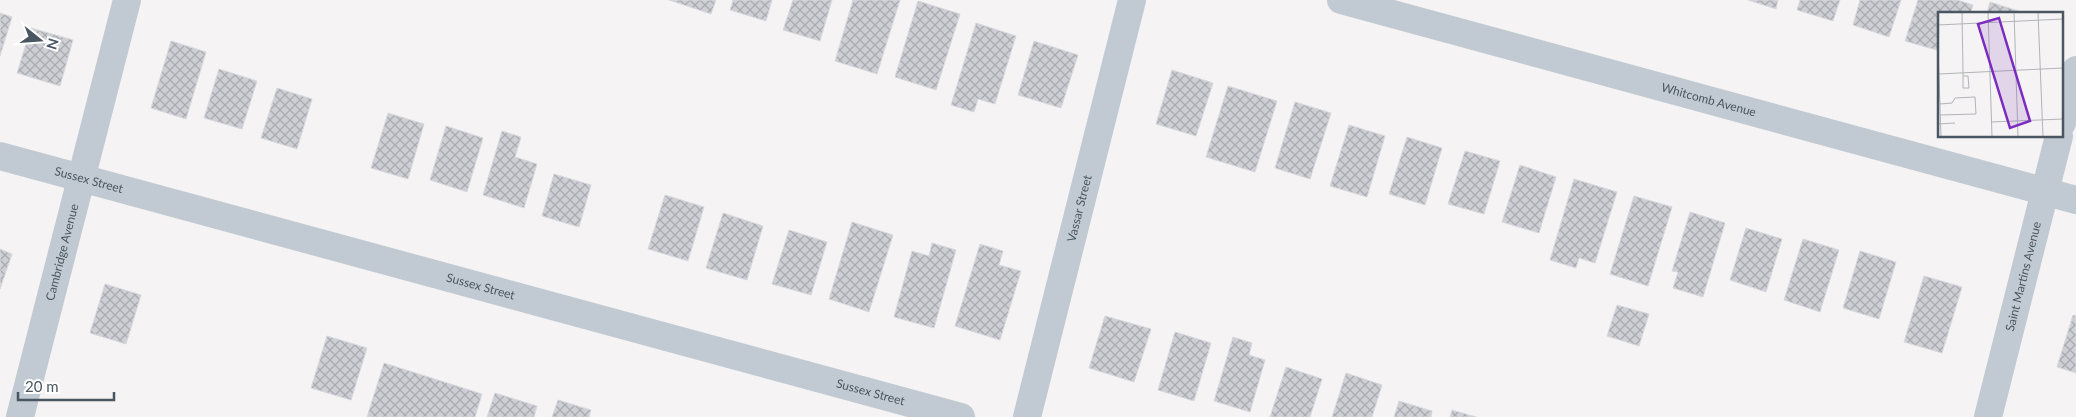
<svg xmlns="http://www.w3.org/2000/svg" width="2076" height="417" viewBox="0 0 2076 417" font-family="Lato,sans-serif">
<defs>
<pattern id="building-cross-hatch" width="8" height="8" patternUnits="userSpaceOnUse" patternTransform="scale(1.25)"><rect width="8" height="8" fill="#cdcfd5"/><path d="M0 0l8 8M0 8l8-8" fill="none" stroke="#a8abb0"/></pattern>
</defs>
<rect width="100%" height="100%" fill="#f5f3f3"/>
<path fill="url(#building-cross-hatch)" stroke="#d7d9de" d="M669 0H716L711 14Z
M733 0H772L766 21 730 10Z
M793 0H832L820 41 783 30Z
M853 0H900L877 74 835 61Z
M1748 0H1778L1776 9Z
M1800 0H1840L1833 21 1797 10Z
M1860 0H1901L1889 37 1853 25Z
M1918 0H1957L1973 5 1970 14H1940V51L1905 41Z
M918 1 960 14 936 90 895 77Z
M1990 2 2028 14H1987Z
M0 13 12 17 0 56Z
M976 23 1016 36 995 104 978 99 974 112 951 105Z
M31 28 73 40 60 86 17 73Z
M171 41 206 52 186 119 151 108Z
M1034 41 1078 55 1061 108 1018 95Z
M219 69 257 81 242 129 204 118Z
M1172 70 1213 83 1196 136 1156 124Z
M1228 86 1277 101 1255 172 1206 157Z
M277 88 312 99 297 149 261 138Z
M1295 102 1331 113 1310 179 1275 168Z
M388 113 424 124 408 179 371 168Z
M1349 125 1385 136 1367 197 1330 186Z
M446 126 483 138 467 192 430 180Z
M502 131 521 137 515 157 537 164 524 208 483 195Z
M1407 137 1442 148 1425 205 1389 194Z
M1465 151 1500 161 1484 214 1448 204Z
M1520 165 1556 177 1539 233 1502 222Z
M554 174 591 185 579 227 542 216Z
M1574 179 1617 192 1595 263 1579 258 1576 268 1550 260Z
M665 195 704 207 688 261 648 249Z
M1634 196 1672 207 1648 286 1610 274Z
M1690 212 1725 223 1703 297 1673 288 1678 272 1672 271Z
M723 213 763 226 747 280 706 268Z
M852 222 893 235 869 312 829 299Z
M1746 228 1782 239 1766 292 1730 280Z
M789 230 827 242 811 295 772 284Z
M1803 239 1839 250 1820 312 1784 300Z
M932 243 956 250 934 328 894 317 912 251 929 256Z
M980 244 1003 251 999 265 1021 271 1000 340 955 326Z
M0 249 12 254 0 289Z
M1860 251 1896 262 1879 319 1843 308Z
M1924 276 1962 287 1942 353 1904 342Z
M105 284 141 295 126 344 90 333Z
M1617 305 1649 314 1639 346 1607 336Z
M2073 315 2076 316V373L2057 367Z
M1105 316 1151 329 1134 382 1089 368Z
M1175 332 1211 343 1194 401 1158 390Z
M327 336 367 348 351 400 311 388Z
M1233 337 1252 343 1249 355 1265 360 1250 412 1214 401Z
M384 363 482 394 475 417H367Z
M1286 367 1322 379 1310 417H1270Z
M1346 373 1382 385 1372 417H1332Z
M495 393 537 406 534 417H487Z
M558 400 591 410 589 417H552Z
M1399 401 1432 411 1431 417H1394Z
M1452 410 1476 417H1450Z"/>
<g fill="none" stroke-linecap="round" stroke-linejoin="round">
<g stroke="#c1cad2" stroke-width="28">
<path id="s1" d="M1341 0 2076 200"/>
<path d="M2062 123 2076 70"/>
<path id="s2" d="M0 156 961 417"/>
<path id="s3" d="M20 417 127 0"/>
<path id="s4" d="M1027 417 1132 0"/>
<path id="s5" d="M1988 417 2059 136"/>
</g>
</g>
<g text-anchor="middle" stroke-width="5" stroke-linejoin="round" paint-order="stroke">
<g font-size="12" fill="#4a5661" stroke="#fff">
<text dy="4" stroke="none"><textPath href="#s1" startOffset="381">Whitcomb Avenue</textPath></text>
<text dy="4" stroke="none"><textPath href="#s2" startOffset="92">Sussex Street</textPath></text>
<text dy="4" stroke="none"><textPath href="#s4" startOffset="215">Vassar Street</textPath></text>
<text dy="4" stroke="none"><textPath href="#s3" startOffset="170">Cambridge Avenue</textPath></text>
<text dy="4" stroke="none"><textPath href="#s5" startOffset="145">Saint Martins Avenue</textPath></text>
<text dy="4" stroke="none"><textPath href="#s2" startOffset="498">Sussex Street</textPath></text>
<text dy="4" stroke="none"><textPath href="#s2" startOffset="902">Sussex Street</textPath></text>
</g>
</g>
<g transform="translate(1938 12)">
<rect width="125" height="125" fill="#f5f3f3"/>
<path fill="none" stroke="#b1b4b9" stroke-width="1" d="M24 0 25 61M50 0 54 125M76 0 80 125M100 0 105 125M0 13 125 7M0 35 3 125M25 61V76H31L30 64H25M1 62 125 56M2 92 14 91 17 86 37 85 38 102 2 103M53 110 125 107M0 112 17 111"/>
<path fill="#7b2cbf" fill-opacity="0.15" stroke="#7b2cbf" stroke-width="2.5" d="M61 6 92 109 72 116 40 12Z"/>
<rect width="125" height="125" fill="none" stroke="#4a5661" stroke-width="2.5"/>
</g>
<g transform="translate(40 40) rotate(107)" stroke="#ffffff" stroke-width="4" paint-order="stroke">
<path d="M0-4L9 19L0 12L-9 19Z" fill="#4a5661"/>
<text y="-8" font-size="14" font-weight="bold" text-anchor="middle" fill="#4a5661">N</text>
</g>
<path d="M18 392v8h96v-8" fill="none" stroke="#4a5661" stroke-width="2.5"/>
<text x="25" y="392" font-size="15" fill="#4a5661" stroke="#ffffff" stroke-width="4" paint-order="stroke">20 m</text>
</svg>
